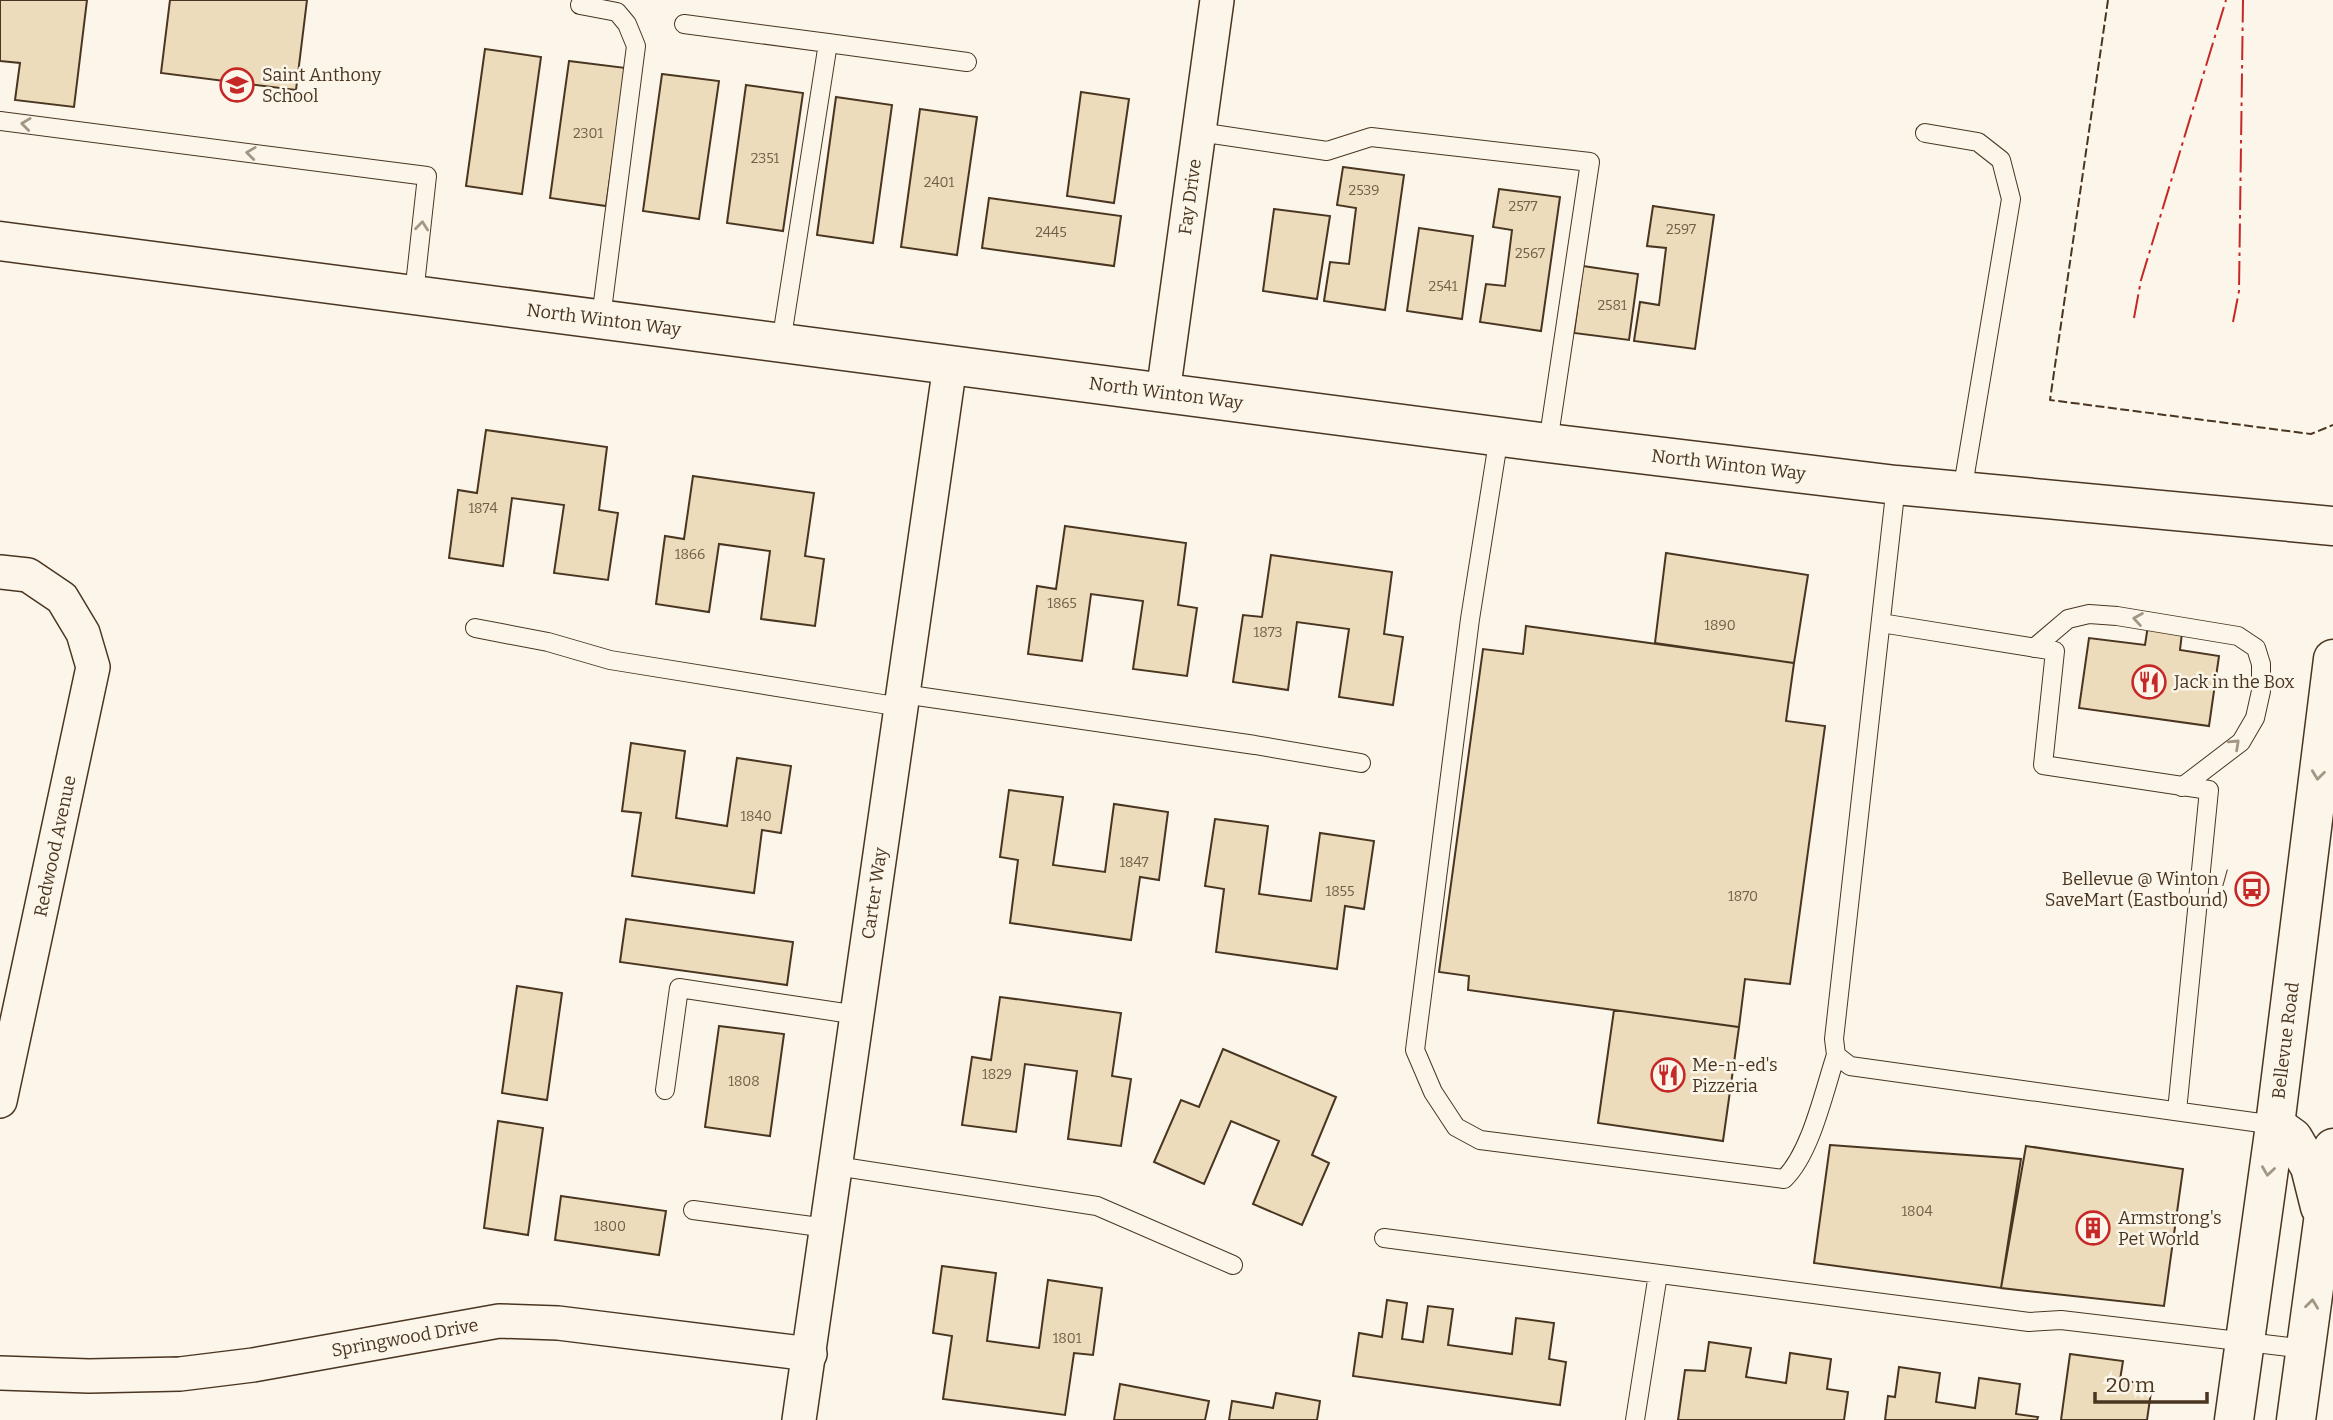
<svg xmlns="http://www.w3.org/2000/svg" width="2333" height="1420" viewBox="0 0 2333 1420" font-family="Bitter,serif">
<rect width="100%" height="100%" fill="#fbf6e9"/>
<path fill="#ecdcbc" stroke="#4a3520" stroke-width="2" d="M0 0H87L74 107 15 100 20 63 0 61Z
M170 0H307L296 90 161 73Z
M485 49 541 57 522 194 466 186Z
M569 61 626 68 606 206 550 198Z
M662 74 719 81 699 219 643 211Z
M746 85 803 93 783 231 727 223Z
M1081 92 1129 99 1114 203 1067 196Z
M836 97 892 105 873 243 817 235Z
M920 109 977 117 957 255 901 247Z
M1343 167 1404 175 1385 310 1324 301 1330 262 1349 264 1356 208 1337 205Z
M1499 189 1560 197 1541 331 1480 322 1486 284 1505 286 1512 230 1493 227Z
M989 198 1121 216 1114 266 982 248Z
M1653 206 1714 215 1695 349 1634 341 1640 302 1659 305 1666 248 1647 246Z
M1274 209 1330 216 1317 299 1263 291Z
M1419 228 1473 236 1462 319 1407 311Z
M1583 266 1638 274 1629 340 1574 333Z
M486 430 607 447 599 510 618 513 608 580 554 573 564 505 512 498 503 566 449 558 458 490 477 493Z
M693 476 814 493 805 556 824 559 815 626 761 619 770 551 719 544 709 612 656 604 665 536 684 539Z
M1065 526 1186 543 1178 605 1197 608 1187 676 1133 669 1143 601 1091 594 1082 661 1028 654 1037 586 1056 589Z
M1666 553 1808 575 1794 663 1655 643Z
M1271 555 1392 572 1384 634 1403 637 1393 705 1339 697 1349 629 1297 622 1288 690 1233 682 1243 615 1262 617Z
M2149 619 2183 624 2180 650 2219 656 2209 726 2079 708 2089 638 2145 645Z
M1526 626 1794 663 1786 721 1825 726 1790 984 1745 979 1739 1027 1468 990 1469 976 1439 972 1483 649 1523 654Z
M631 743 685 751 676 818 727 826 737 758 791 766 781 833 762 830 754 893 632 876 641 813 622 811Z
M1009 790 1063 797 1053 865 1105 872 1114 804 1168 812 1159 880 1140 877 1131 940 1010 923 1018 860 1000 857Z
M1215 819 1268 826 1259 894 1311 901 1320 833 1374 841 1364 909 1345 906 1337 969 1216 952 1224 889 1205 886Z
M626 919 793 942 787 985 620 962Z
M517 986 562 993 547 1100 502 1093Z
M1000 997 1121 1013 1112 1076 1131 1079 1121 1146 1068 1139 1077 1071 1025 1064 1016 1132 962 1125 972 1057 991 1060Z
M1614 1010 1739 1027 1723 1141 1598 1123Z
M719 1026 784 1034 770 1136 705 1127Z
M1223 1049 1336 1097 1312 1155 1329 1163 1302 1225 1253 1204 1279 1141 1231 1121 1204 1184 1154 1162 1181 1100 1199 1107Z
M498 1121 543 1128 528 1235 484 1228Z
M1830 1145 2021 1159 2001 1288 1814 1263Z
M2026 1146 2183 1169 2164 1306 2001 1288Z
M561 1196 666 1211 659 1255 555 1240Z
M942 1266 996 1273 987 1341 1039 1348 1048 1280 1102 1288 1093 1355 1074 1353 1065 1415 943 1399 952 1336 933 1333Z
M1387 1300 1407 1303 1402 1339 1410 1340 1423 1342 1428 1306 1453 1309 1448 1345 1512 1354 1516 1318 1554 1323 1549 1359 1566 1362 1560 1405 1353 1376 1359 1333 1382 1337Z
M1709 1342 1751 1348 1746 1377 1786 1383 1790 1353 1831 1359 1827 1389 1848 1392 1844 1420H1678L1685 1370 1705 1371Z
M2070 1354 2123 1361 2120 1380 2152 1385 2147 1420H2061Z
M1899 1367 1940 1373 1936 1402 1975 1408 1979 1378 2020 1384 2016 1414 2038 1417 2037 1420H1885L1888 1396 1895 1397Z
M1120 1384 1209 1401 1205 1420H1114Z
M1276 1393 1320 1401 1317 1420H1229L1232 1401 1273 1408Z"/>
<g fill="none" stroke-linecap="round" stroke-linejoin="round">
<defs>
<path id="lane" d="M580 5 617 12 627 24 636 46 601 318
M684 24 828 43 781 343
M828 43 967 62
M0 121 427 176 414 294
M1199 132 1327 151 1371 137 1590 162 1548 443
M1925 133 1978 142 2001 160 2011 199 1962 492
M1499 436 1470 619 1415 1050 1433 1092 1456 1127 1480 1140 1784 1179C1811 1153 1824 1091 1836 1055
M1896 485 1834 1039 1836 1055 1850 1066 2275 1125
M1881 623 2055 651 2043 765 2209 790 2177 1111
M475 628 548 642 610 660 901 707
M2034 648 2068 619 2089 614 2117 616 2238 636 2256 648 2261 664V691L2255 718 2241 742 2182 787
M903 694 1255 745 1361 763
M665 1090 679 988 858 1015
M836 1166 1097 1206 1233 1265
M693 1210 827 1228
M1384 1238 2029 1322 2061 1320 2306 1349
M1635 1420 1658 1274"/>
<g id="street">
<path id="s1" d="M1163 393 1217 0"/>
<path d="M0 572 28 575 62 598 83 633 93 667 0 1101"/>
<path id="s2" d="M0 1373 89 1376 180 1374 253 1365 499 1321 558 1323 810 1354"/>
<path id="s3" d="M799 1420 950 365"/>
</g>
<g id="secondary">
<path id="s4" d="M0 241 1548 443 1896 485 2333 526"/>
<path d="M2275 1125 2293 1138 2310 1167 2320 1207"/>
<path id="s5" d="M2234 1420 2275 1125 2333 659"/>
<path d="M2296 1420 2333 1148"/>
</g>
</defs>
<use href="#lane" stroke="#4a3520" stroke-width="20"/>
<use href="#street" stroke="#4a3520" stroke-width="36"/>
<use href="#secondary" stroke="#4a3520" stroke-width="41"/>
<use href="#lane" stroke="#fbf6e9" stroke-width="18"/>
<use href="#street" stroke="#fbf6e9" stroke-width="33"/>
<use href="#secondary" stroke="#fbf6e9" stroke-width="38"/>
<path stroke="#4a3520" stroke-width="2" stroke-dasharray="9 3.5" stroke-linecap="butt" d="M2108 0 2050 400 2311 434 2333 425"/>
<path stroke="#c62828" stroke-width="2" stroke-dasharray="24 5 3.5 5" stroke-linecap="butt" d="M2134 318 2141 280 2226 0
M2233 322 2239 291 2243 0"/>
</g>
<defs><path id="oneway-chevron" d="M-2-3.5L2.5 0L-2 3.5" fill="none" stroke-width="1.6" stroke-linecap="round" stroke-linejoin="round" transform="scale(1.75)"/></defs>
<g stroke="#a29684">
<use href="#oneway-chevron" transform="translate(26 124) rotate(-173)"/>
<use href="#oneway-chevron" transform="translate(251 153) rotate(-173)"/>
<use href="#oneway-chevron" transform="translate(422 226) rotate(-84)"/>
<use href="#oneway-chevron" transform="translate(2138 619) rotate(-171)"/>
<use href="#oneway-chevron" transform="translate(2235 744) rotate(-43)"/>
<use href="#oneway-chevron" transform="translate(2318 775) rotate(97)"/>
<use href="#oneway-chevron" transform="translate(2268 1171) rotate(98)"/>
<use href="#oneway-chevron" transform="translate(2312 1304) rotate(-83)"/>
</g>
<defs>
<symbol id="school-ring" viewBox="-11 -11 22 22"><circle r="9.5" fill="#fbf6e9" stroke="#c62828" stroke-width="1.5"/><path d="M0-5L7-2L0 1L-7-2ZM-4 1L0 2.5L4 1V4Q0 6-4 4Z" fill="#c62828"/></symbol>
<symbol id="restaurant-ring" viewBox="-11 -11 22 22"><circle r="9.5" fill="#fbf6e9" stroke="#c62828" stroke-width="1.5"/><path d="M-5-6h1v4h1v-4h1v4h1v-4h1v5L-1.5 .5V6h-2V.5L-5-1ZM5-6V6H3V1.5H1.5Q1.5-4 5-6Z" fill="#c62828"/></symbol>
<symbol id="bus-ring" viewBox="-11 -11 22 22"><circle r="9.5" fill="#fbf6e9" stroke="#c62828" stroke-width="1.5"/><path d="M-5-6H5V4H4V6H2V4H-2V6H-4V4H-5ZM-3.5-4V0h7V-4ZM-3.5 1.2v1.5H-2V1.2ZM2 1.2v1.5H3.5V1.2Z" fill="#c62828"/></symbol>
<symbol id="building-ring" viewBox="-11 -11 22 22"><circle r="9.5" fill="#fbf6e9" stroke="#c62828" stroke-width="1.5"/><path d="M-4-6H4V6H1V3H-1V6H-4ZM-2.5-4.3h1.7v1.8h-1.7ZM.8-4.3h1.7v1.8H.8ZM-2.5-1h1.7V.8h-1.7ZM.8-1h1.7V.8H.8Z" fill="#c62828"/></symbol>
</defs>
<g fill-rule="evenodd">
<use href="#school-ring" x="218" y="66" width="38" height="38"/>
<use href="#restaurant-ring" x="2130" y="663" width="38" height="38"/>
<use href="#bus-ring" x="2233" y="870" width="38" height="38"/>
<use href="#restaurant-ring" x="1649" y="1056" width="38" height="38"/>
<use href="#building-ring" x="2074" y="1209" width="38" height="38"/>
</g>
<g text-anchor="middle" stroke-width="5" stroke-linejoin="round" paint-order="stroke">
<g font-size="14" fill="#725f47">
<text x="588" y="138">2301</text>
<text x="765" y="163">2351</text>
<text x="939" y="187">2401</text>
<text x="1364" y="195">2539</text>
<text x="1523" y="211">2577</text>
<text x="1681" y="234">2597</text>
<text x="1051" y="237">2445</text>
<text x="1530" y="258">2567</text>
<text x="1443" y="291">2541</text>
<text x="1612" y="310">2581</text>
<text x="483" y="513">1874</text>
<text x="690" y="559">1866</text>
<text x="1062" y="608">1865</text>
<text x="1720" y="630">1890</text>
<text x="1268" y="637">1873</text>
<text x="756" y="821">1840</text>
<text x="1134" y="867">1847</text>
<text x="1340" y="896">1855</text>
<text x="1743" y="901">1870</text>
<text x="997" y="1079">1829</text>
<text x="744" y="1086">1808</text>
<text x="1917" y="1216">1804</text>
<text x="610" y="1231">1800</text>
<text x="1067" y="1343">1801</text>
</g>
<g font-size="18" fill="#4a3520" stroke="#fbf6e9" text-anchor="start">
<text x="262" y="81">Saint Anthony<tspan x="262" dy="21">School</tspan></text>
<text x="2174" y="688">Jack in the Box</text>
<text x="2228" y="885" text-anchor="end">Bellevue @ Winton /<tspan x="2228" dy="21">SaveMart (Eastbound)</tspan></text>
<text x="1692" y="1071">Me-n-ed's<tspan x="1692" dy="21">Pizzeria</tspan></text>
<text x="2118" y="1224">Armstrong's<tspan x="2118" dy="21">Pet World</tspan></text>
</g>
<g font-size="18" fill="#4a3520" stroke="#fbf6e9">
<text dy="6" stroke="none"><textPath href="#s1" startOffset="198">Fay Drive</textPath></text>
<text dy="6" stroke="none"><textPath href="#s4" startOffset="609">North Winton Way</textPath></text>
<text dy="6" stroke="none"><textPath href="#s4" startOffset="1176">North Winton Way</textPath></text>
<text dy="6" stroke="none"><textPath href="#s4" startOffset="1743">North Winton Way</textPath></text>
<text transform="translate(55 846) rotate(-78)" y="6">Redwood Avenue</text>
<text dy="6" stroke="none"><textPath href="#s3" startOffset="532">Carter Way</textPath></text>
<text dy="6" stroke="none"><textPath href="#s5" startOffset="383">Bellevue Road</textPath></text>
<text dy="6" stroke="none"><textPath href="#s2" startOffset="408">Springwood Drive</textPath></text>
</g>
</g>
<path d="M2095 1392v10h112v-10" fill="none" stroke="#4a3520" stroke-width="3.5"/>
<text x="2106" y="1392" font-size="21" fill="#4a3520" stroke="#fbf6e9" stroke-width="5" paint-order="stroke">20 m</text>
</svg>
